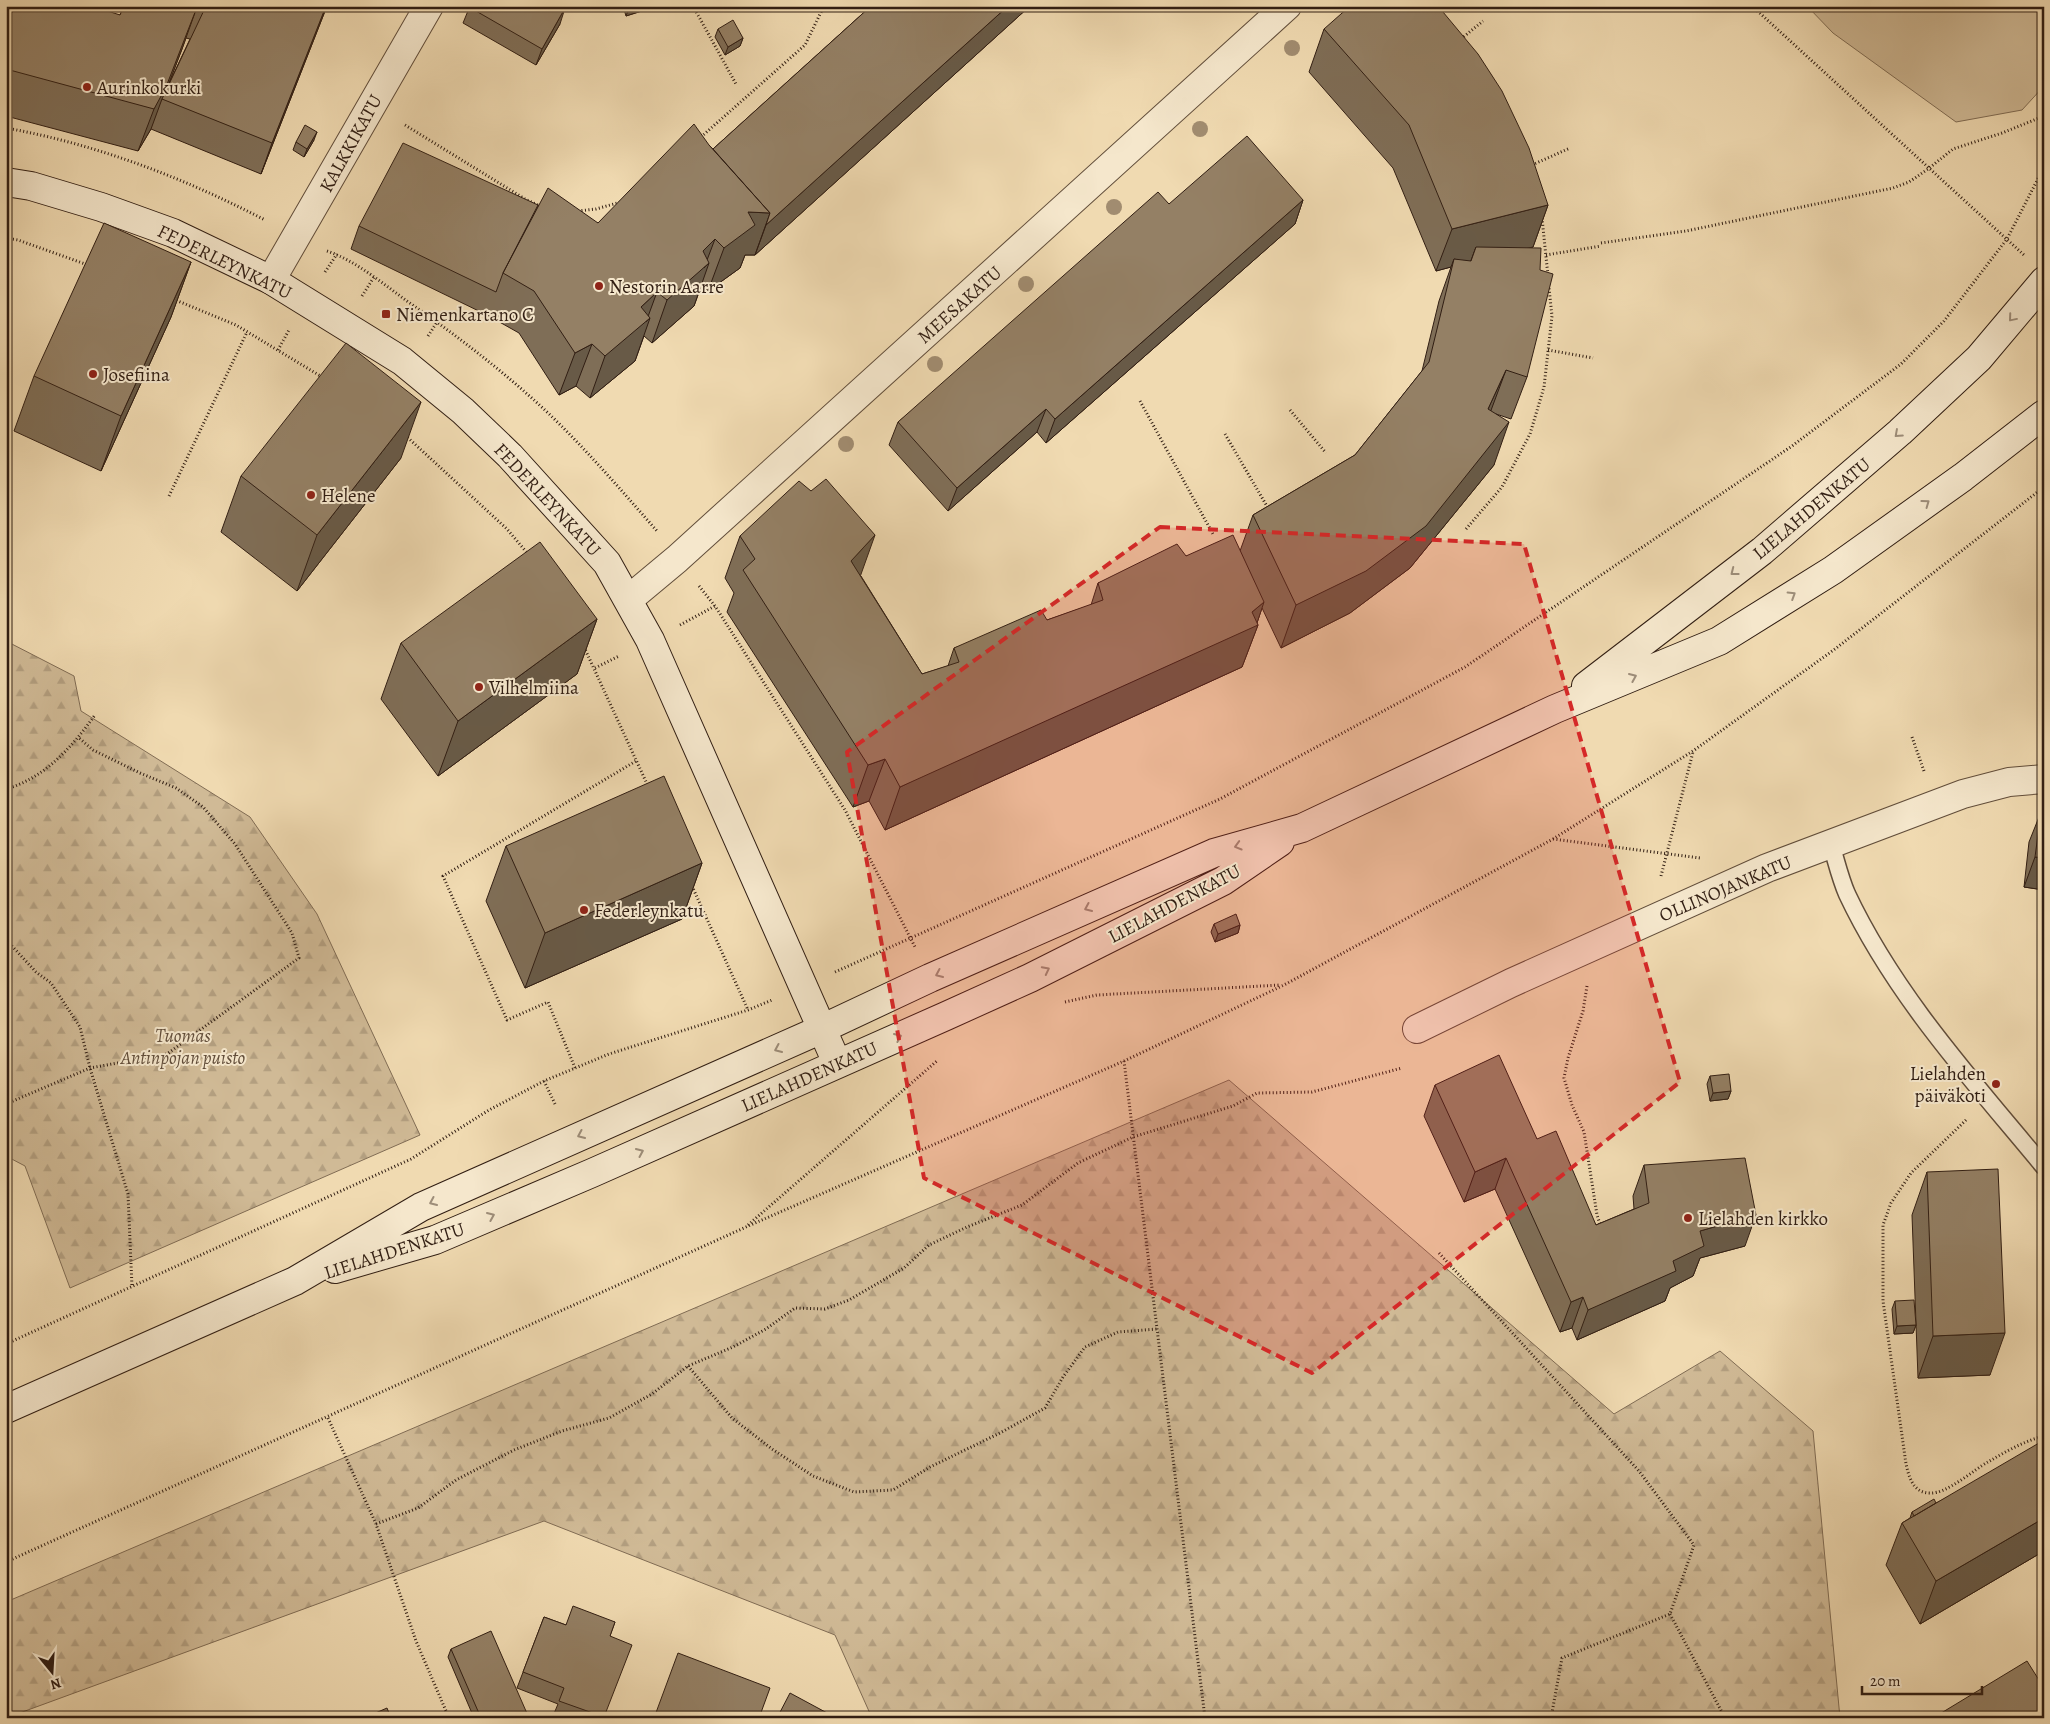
<svg xmlns="http://www.w3.org/2000/svg" width="2050" height="1724" viewBox="0 0 2050 1724" font-family="Alegreya,serif">
<defs>
<pattern id="forest-firs" width="22" height="20" patternUnits="userSpaceOnUse" patternTransform="scale(1.25)"><rect width="22" height="20" fill="#d0ba96"/><path d="M5 1l3.5 6h-7zM16 11l3.5 6h-7z" fill="#b39f80"/></pattern>
</defs>
<rect width="100%" height="100%" fill="#f0dab1"/>
<filter id="stains"><feTurbulence type="fractalNoise" baseFrequency=".004" numOctaves="4"/><feColorMatrix values="0 0 0 0 .2 0 0 0 0 .09 0 0 0 0 .02 0 0 0 .5 -.17"/></filter>
<radialGradient id="worn" r=".72"><stop offset=".6" stop-color="#630" stop-opacity="0"/><stop offset="1" stop-color="#630" stop-opacity=".3"/></radialGradient>
<path fill="#d0ba96" stroke="#806c54" d="M1807 6H2044V86L2022 110 1956 122 1833 33Z"/>
<path fill="url(#forest-firs)" stroke="#806c54" d="M6 641 74 676 81 711 250 817 317 914 420 1135 70 1288 25 1166 6 1156Z
M1229 1080 1614 1414 1720 1351 1813 1431 1840 1718H872L835 1635 544 1521 6 1718V1602Z"/>
<g fill="none" stroke-linecap="round" stroke-linejoin="round">
<defs>
<path id="lane" d="M1831 844C1836 860 1840 878 1847 894 1895 996 1973 1081 2044 1167"/>
<path id="street" d="M271 280 429 6
M629 599 677 559 1287 6
M1417 1029 1511 983 1767 868 1963 794 2009 782 2044 779"/>
<path id="secondary" d="M6 182 31 186 101 207 173 233 271 280 402 361 463 411 510 456 607 563 650 640 837 1063
M1586 686 1762 551 1900 432 1979 358 2044 281
M335 1269 435 1240 592 1173 946 1016 1030 978 1223 881 1280 842
M6 1409 295 1281 421 1207 813 1033 930 978 1214 853 1302 828 1555 709 1719 641 1833 570 1963 477 2044 414"/>
</defs>
<use href="#lane" stroke="#614d3a" stroke-width="19"/>
<use href="#street" stroke="#614d3a" stroke-width="30"/>
<use href="#secondary" stroke="#311e13" stroke-width="30"/>
<path stroke="#311e13" stroke-width="3" stroke-dasharray="1 2.5" stroke-linecap="butt" d="M693 6 736 84
M1752 6 2024 255
M1461 39 1483 21
M405 125 525 199 540 206
M6 128C96 144 184 178 265 220
M701 137 805 45 824 6
M1532 165 1570 148
M578 211 596 209 621 202
M1542 218 1548 276
M6 238 18 240 88 265
M1601 243 1686 231 1893 188 1909 182 1928 169 1953 149 2002 133 2044 116
M327 251C356 261 382 283 407 301 456 335 503 371 546 411 586 449 621 490 657 531
M1546 255 1601 246
M325 272 337 254
M362 296 374 277
M173 299 236 325 322 377
M428 336 437 322
M278 350 289 330
M1548 350 1593 358
M1140 401 1214 536
M1290 410 1326 453
M1225 434 1268 508
M405 435 507 529 528 554
M169 496 247 332
M1466 529 1502 487 1530 434 1544 387 1552 316 1549 288
M699 586 715 606 845 810 915 947
M680 625 715 606
M584 647 648 786
M595 668 619 656
M1912 737 1924 771
M6 789C45 778 72 747 95 715
M1553 839 1700 858
M1661 876 1693 752
M692 886 748 1010
M6 933 11 945 36 972 51 983 80 1027 90 1068 128 1194 132 1287
M835 972 1220 799 1465 667 1792 446 1901 364 1944 321 2007 239 2044 167
M1587 986 1583 1011 1568 1058 1564 1078 1572 1105 1584 1132 1597 1215 1601 1227
M1065 1002 1097 995 1280 985
M1124 1061 1205 1718
M575 1068 548 1002 507 1020 443 876 636 761
M544 1081 556 1106
M6 1104 90 1068 167 1054 299 958 292 933 235 844 203 807 176 788 140 773 93 750 79 738
M1966 1120 1911 1173 1891 1203 1883 1225V1301L1906 1464C1909 1477 1913 1493 1930 1493 1947 1494 1973 1470 1988 1462 2005 1452 2024 1441 2044 1436
M748 1225 938 1060
M1439 1253 1639 1471 1694 1545 1670 1614 1562 1658 1551 1718
M6 1344 411 1159 489 1110 544 1081 609 1054 748 1010 772 1000
M688 1366 732 1418 772 1449 813 1476 854 1492 893 1490 930 1467 1000 1433 1045 1408 1063 1377 1085 1347 1118 1332 1157 1329
M328 1418 376 1524 416 1641 449 1718
M376 1524 418 1508 456 1480 514 1450 562 1431 609 1418 652 1394 688 1366 733 1347 766 1329 795 1308 825 1309 849 1300 904 1268 929 1245 967 1227 1022 1205 1078 1163 1133 1137 1233 1106 1257 1093 1312 1092 1402 1068
M6 1562 746 1227 1124 1061 1284 985 1553 839 1693 751 1835 649 2044 487
M1670 1614 1725 1718"/>
<use href="#lane" stroke="#f5e7cc" stroke-width="16"/>
<use href="#street" stroke="#f5e7cc" stroke-width="28"/>
<use href="#secondary" stroke="#f5e7cc" stroke-width="28"/>
</g>
<g fill="#a18c70">
<circle cx="1292" cy="48" r="8"/>
<circle cx="1200" cy="129" r="8"/>
<circle cx="1114" cy="207" r="8"/>
<circle cx="1026" cy="284" r="8"/>
<circle cx="935" cy="364" r="8"/>
<circle cx="846" cy="444" r="8"/>
</g>
<path fill="#7f6e57" stroke="#311e13" fill-rule="evenodd" d="M6 6 120 15 122 10 113 6H327L261 174 151 129 138 151 6 116ZM186 38 190 39 166 90 182 49Z
M470 6 560 24 536 65 463 23Z
M623 6H649L648 9 626 16Z
M871 6H1030L755 255H745L740 268 708 291 702 284 694 306 652 343 644 336 635 361 590 398 576 386 559 395 519 333 487 315 351 249 359 226 538 205 598 223 709 145 713 149Z
M718 29 743 38 740 46 725 55 715 37Z
M1324 29 1548 205 1533 247 1531 248 1527 377 1511 419 1496 414 1494 465 1410 568 1350 613 1281 648 1262 608 1257 623 1258 625 1242 667 885 830 869 801 853 807 727 612 734 593 725 578 740 536 861 576 922 674 948 666 954 648 1047 620 1091 605 1098 583 1186 556 1240 551 1253 515 1355 455 1422 371 1439 301 1451 267 1436 271 1393 168 1309 72Z
M314 140 304 157 293 150 296 142Z
M1303 200 1295 224 1046 443 1037 432 948 511 889 445 898 422 1169 204Z
M191 262 171 317 101 471 14 431 34 376Z
M401 458 297 591 221 532 241 476Z
M597 619 577 674 438 776 381 699 401 643Z
M2041 812H2044V890L2024 887 2029 842Z
M506 846 702 863 682 919 525 988 486 901Z
M1214 924 1240 925 1238 933 1215 942 1211 932Z
M1710 1076 1731 1091 1728 1099 1710 1101 1707 1084Z
M1435 1085 1537 1139 1596 1225 1634 1209 1633 1196 1644 1165 1745 1246 1700 1258 1693 1276 1670 1288 1665 1301 1577 1340 1572 1328 1560 1332 1495 1189 1464 1202 1424 1116Z
M1927 1172 1990 1375 1918 1378 1912 1215Z
M1895 1301 1916 1325 1913 1333 1894 1334 1892 1309Z
M2044 1451V1551L1920 1624 1886 1565 1902 1523 1910 1518 1912 1512 1936 1503Z
M544 1617 566 1625 615 1622 610 1636 604 1718H556L553 1716 558 1704 517 1688Z
M451 1649 529 1718H474L448 1657Z"/>
<path fill="#685a47" stroke="#311e13" d="M326 6H327L261 174 272 143Z
M634 6H649L648 9 626 16 629 8Z
M1008 6H1030L755 255 766 225Z
M197 7 182 49 163 99H162L151 129 138 151 154 109Z
M565 8 560 24 536 65 542 49Z
M743 38 740 46 725 55 728 47Z
M317 132 314 140 304 157 307 149Z
M1303 200 1295 224 1046 443 1055 419Z
M1548 205 1533 247 1471 262 1476 247 1470 263 1454 259 1451 267 1436 271 1452 229Z
M748 212 770 213 755 255H745L740 268 708 291 724 248Z
M715 239 704 268 709 263 694 306 652 343 667 300 703 251Z
M191 262 171 317 101 471 121 416Z
M657 292 646 322 650 318 635 361 590 398 605 356 641 307Z
M592 344 576 386 559 395 575 353Z
M1506 370 1490 413 1488 409Z
M421 402 401 458 297 591 317 535Z
M1046 409 1037 432 948 511 957 488Z
M1509 422 1494 465 1410 568 1350 613 1281 648 1296 605Z
M875 535 860 577 851 561Z
M1264 602 1256 626 1258 625 1242 667 885 830 900 787 1252 612Z
M597 619 577 674 438 776 458 721Z
M885 759 869 801 853 807 868 765Z
M2035 857 2044 858V890L2024 887Z
M702 863 682 919 525 988 545 933Z
M1240 925 1238 933 1215 942 1218 934Z
M1731 1091 1728 1099 1710 1101 1713 1093Z
M1506 1158 1495 1189 1464 1202 1475 1172Z
M1756 1215 1745 1246 1700 1258 1693 1276 1670 1288 1665 1301 1577 1340 1588 1310 1673 1261 1700 1231Z
M1583 1297 1572 1328 1560 1332 1571 1302Z
M1916 1325 1913 1333 1894 1334 1897 1326Z
M2005 1333 1990 1375 1918 1378 1933 1336Z
M2044 1518V1551L1920 1624 1936 1581Z"/>
<path fill="#948065" stroke="#311e13" d="M6 6H92L120 15 124 6 197 7 166 87 154 109 6 69Z
M206 6H326L272 143 162 99Z
M470 6H562L565 8 542 49 469 7Z
M871 6H1008L766 225 770 213 713 149Z
M1350 6H1438L1478 54 1502 91 1529 148 1548 205 1452 229 1409 125 1324 29Z
M733 20 743 38 728 47 718 29Z
M694 124 709 145 770 213 748 212 755 225 724 248 715 239 703 251 709 263 667 300 657 292 641 307 650 318 605 356 592 344 575 353 534 291 503 273 548 188 598 223Z
M305 125 317 132 307 149 296 142Z
M1247 136 1303 200 1055 419 1046 409 957 488 898 422 1158 192 1169 204Z
M403 143 538 205 503 273 496 292 359 226Z
M104 223 191 262 121 416 34 376Z
M1476 247 1541 248 1540 270 1553 274 1527 377 1506 370 1488 409 1509 422 1426 526 1366 571 1296 605 1253 515 1355 455 1429 362 1454 259 1471 261Z
M346 343 421 402 317 535 241 476Z
M826 479 875 535 851 561 922 674 959 662 954 648 1041 610 1047 620 1103 600 1098 583 1177 544 1186 556 1233 535 1264 602 1252 612 1258 625 900 787 885 759 868 765 743 570 755 559 740 536 799 481 811 491Z
M540 542 597 619 458 721 401 643Z
M664 776 702 863 545 933 506 846Z
M2041 812H2044V858L2035 857Z
M1236 914 1240 925 1218 934 1214 924Z
M1499 1055 1537 1139 1556 1131 1596 1225 1649 1203 1644 1165 1745 1158 1756 1215 1700 1231 1704 1246 1673 1261 1676 1271 1588 1310 1583 1297 1571 1302 1506 1158 1475 1172 1435 1085Z
M1729 1074 1731 1091 1713 1093 1710 1076Z
M1998 1169 2005 1333 1933 1336 1927 1172Z
M1914 1300 1916 1325 1897 1326 1895 1301Z
M2039 1443 2044 1451V1518L1936 1581 1902 1523Z
M1934 1499 1936 1503 1914 1516 1912 1512Z
M573 1606 615 1622 610 1636 632 1645 604 1717 559 1701 564 1688 523 1672 544 1617 566 1625Z
M491 1631 529 1718H481L451 1649Z
M678 1653 770 1688 759 1718H654Z
M2027 1661 2044 1688V1718H1933Z
M790 1693 829 1714 827 1718H777Z
M387 1708 391 1718H364Z
M312 1713 314 1718H300Z"/>
<defs><path id="oneway-chevron" d="M-2-3.5L2.5 0L-2 3.5" fill="none" stroke-width="1.6" stroke-linecap="round" stroke-linejoin="round" transform="scale(1.25)"/></defs>
<g stroke="#9d8d79">
<use href="#oneway-chevron" transform="translate(2012 318) rotate(130)"/>
<use href="#oneway-chevron" transform="translate(1898 434) rotate(138)"/>
<use href="#oneway-chevron" transform="translate(1926 503) rotate(-36)"/>
<use href="#oneway-chevron" transform="translate(1734 572) rotate(142)"/>
<use href="#oneway-chevron" transform="translate(1792 595) rotate(-32)"/>
<use href="#oneway-chevron" transform="translate(1633 677) rotate(-23)"/>
<use href="#oneway-chevron" transform="translate(1238 846) rotate(164)"/>
<use href="#oneway-chevron" transform="translate(1088 908) rotate(156)"/>
<use href="#oneway-chevron" transform="translate(1046 970) rotate(-27)"/>
<use href="#oneway-chevron" transform="translate(939 974) rotate(156)"/>
<use href="#oneway-chevron" transform="translate(898 1037) rotate(-23)"/>
<use href="#oneway-chevron" transform="translate(778 1049) rotate(156)"/>
<use href="#oneway-chevron" transform="translate(581 1135) rotate(156)"/>
<use href="#oneway-chevron" transform="translate(640 1152) rotate(-24)"/>
<use href="#oneway-chevron" transform="translate(433 1202) rotate(156)"/>
<use href="#oneway-chevron" transform="translate(491 1216) rotate(-23)"/>
</g>
<path fill="#d62828" fill-opacity="0.2" stroke="#d62828" stroke-width="4" stroke-dasharray="10 6" stroke-linejoin="round" d="M1160 527 1524 544 1680 1082 1312 1373 924 1178 847 752Z"/>
<g fill="#8f2418" stroke="#f5e7cc" stroke-width="2">
<circle cx="87" cy="87" r="5"/>
<circle cx="599" cy="286" r="5"/>
<rect x="381" y="309" width="10" height="10" rx="2.5"/>
<circle cx="93" cy="374" r="5"/>
<circle cx="311" cy="495" r="5"/>
<circle cx="479" cy="687" r="5"/>
<circle cx="584" cy="910" r="5"/>
<circle cx="1996" cy="1084" r="5"/>
<circle cx="1688" cy="1218" r="5"/>
</g>
<g text-anchor="middle" stroke-width="4" stroke-linejoin="round" paint-order="stroke">
<g font-size="19" fill="#311e13" stroke="#f5e7cc" text-anchor="start">
<text x="97" y="94">Aurinkokurki</text>
<text x="609" y="293">Nestorin Aarre</text>
<text x="396" y="321">Niemenkartano C</text>
<text x="103" y="381">Josefiina</text>
<text x="321" y="502">Helene</text>
<text x="489" y="694">Vilhelmiina</text>
<text x="594" y="917">Federleynkatu</text>
<text x="1986" y="1080" text-anchor="end">Lielahden<tspan x="1986" dy="22">päiväkoti</tspan></text>
<text x="1698" y="1225">Lielahden kirkko</text>
</g>
<g font-size="19" fill="#311e13" stroke="#f5e7cc">
<text transform="translate(350 143) rotate(-61)" y="7">KALKKIKATU</text>
<text transform="translate(225 261) rotate(26)" y="7">FEDERLEYNKATU</text>
<text transform="translate(959 304) rotate(-42)" y="7">MEESAKATU</text>
<text transform="translate(548 499) rotate(47)" y="7">FEDERLEYNKATU</text>
<text transform="translate(1811 508) rotate(-40)" y="7">LIELAHDENKATU</text>
<text transform="translate(1725 888) rotate(-23)" y="7">OLLINOJANKATU</text>
<text transform="translate(1174 903) rotate(-28)" y="7">LIELAHDENKATU</text>
<text transform="translate(809 1076) rotate(-24)" y="7">LIELAHDENKATU</text>
<text transform="translate(394 1250) rotate(-18)" y="7">LIELAHDENKATU</text>
</g>
<g font-size="19" font-style="italic" fill="#614d3a" stroke="#f5e7cc">
<text x="183" y="1042">Tuomas<tspan x="183" dy="22">Antinpojan puisto</tspan></text>
</g>
</g>
<rect width="2050" height="1724" fill="none" stroke="#f0dab1" stroke-width="25"/>
<rect x="8" y="8" width="2035" height="1709" fill="none" stroke="#311e13" stroke-width="2.5"/>
<rect x="12" y="12" width="2025" height="1699" fill="none" stroke="#311e13"/>
<g transform="translate(52 1672) rotate(162)" stroke="#f5e7cc" stroke-width="4" paint-order="stroke">
<path d="M0-4L9 19L0 12L-9 19Z" fill="#311e13"/>
<text y="-8" font-size="14" font-weight="bold" text-anchor="middle" fill="#311e13">N</text>
</g>
<path d="M1862 1686v8h120v-8" fill="none" stroke="#311e13" stroke-width="2.5"/>
<text x="1870" y="1686" font-size="15" fill="#311e13" stroke="#f5e7cc" stroke-width="4" paint-order="stroke">20 m</text>
<rect width="100%" height="100%" filter="url(#stains)"/>
<rect width="100%" height="100%" fill="url(#worn)"/>
</svg>
